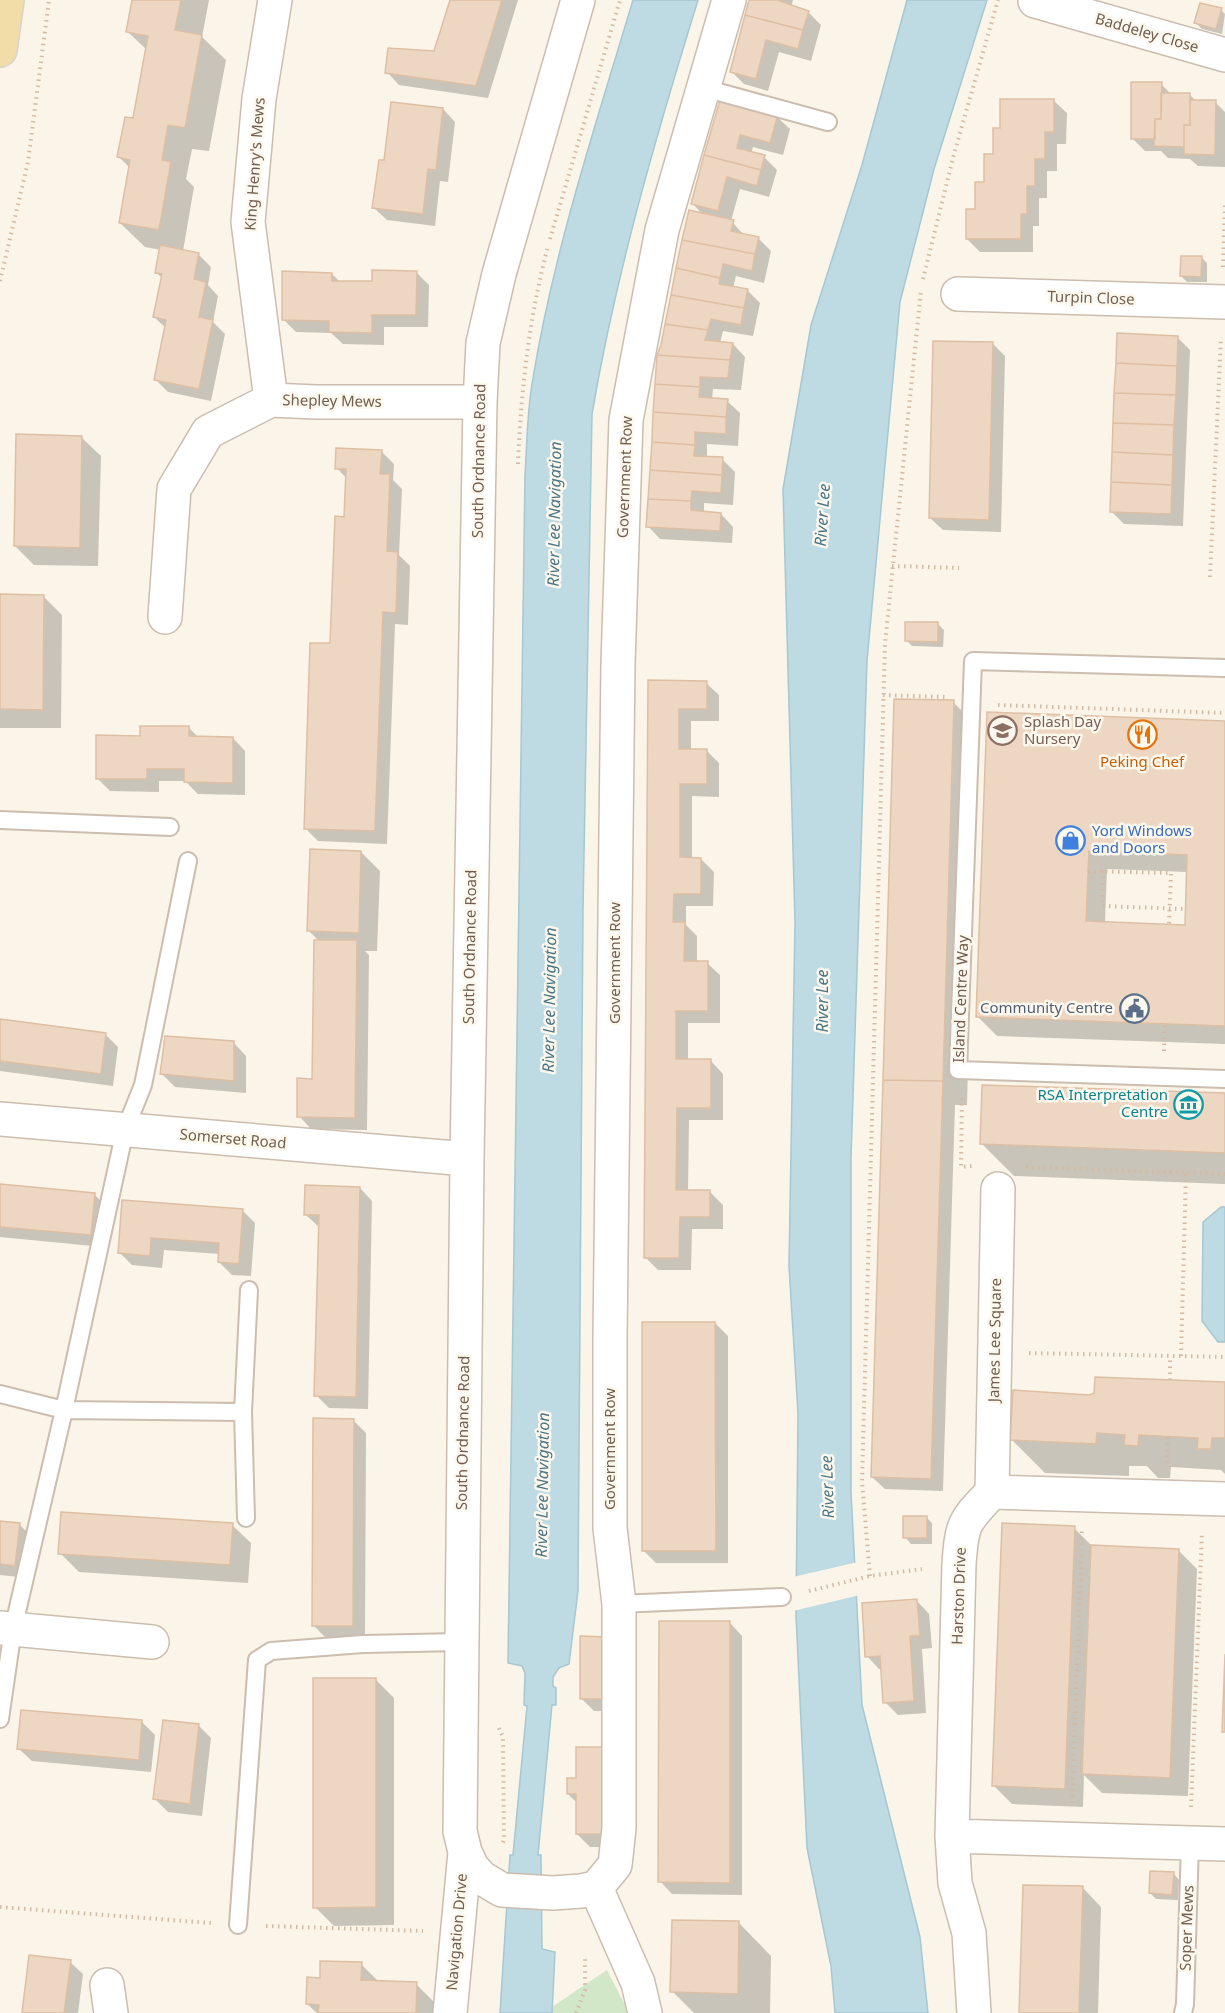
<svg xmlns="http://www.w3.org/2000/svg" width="1225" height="2013" viewBox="0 0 1225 2013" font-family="'Noto Sans',sans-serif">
<rect width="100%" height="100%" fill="#faf5e8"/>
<path fill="#d1e7c7" d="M607 1970 629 2013H552V2007Z"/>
<path fill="#bedae2" stroke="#a5c8d3" stroke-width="1.5" d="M633 0H698C656 136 616 273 592 414L583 910 578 1591 569 1664 559 1668 553 1677V1686L556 1688V1705H552L538 1855H541L542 1949 555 1952 552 2013H500L510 1855H513L527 1706 524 1705 525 1673 522 1666 508 1663 525 475C527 445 527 414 532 384 553 253 595 127 633 0Z
M907 0H987L934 169 900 302 867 661 851 1158V1492L862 1705 920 1937 928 2013H835L831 1966 807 1848 796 1615 798 1413 789 1266 795 922 783 489 811 325 862 165Z
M1221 1207H1225V1342H1218L1202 1321 1203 1222Z"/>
<path fill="#faf5e8" d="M858 1562 860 1595 793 1611V1577Z"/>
<path fill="#0003" fill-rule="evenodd" d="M134 0H209L202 37 226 60 209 151 192 149 186 179 194 187 183 251 199 255 211 267 208 285 218 296 213 322 225 334 211 401 168 392 155 379 166 328 154 317 162 278 157 273 161 250 145 247 120 223 130 168 119 157 134 120 147 50 128 32Z
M451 0H518L488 98 399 85 387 72 435 52Z
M751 0H793L791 7 808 12 821 25 811 61 779 52 768 91 744 84 731 71Z
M1221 10 1225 14 1222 34 1202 29 1196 23Z
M1161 84 1172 95H1190L1197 102H1215L1225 112V167L1198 166 1190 159 1168 158 1161 151H1145L1132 138Z
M1054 101 1067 113 1066 144H1057V171H1047V198H1039V226H1033V252H980L967 239 1002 129Z
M721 102 777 117 790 129 783 155 753 147 751 153 764 157 777 170 769 197 740 189 731 221 745 236 758 238 771 251 764 283 736 276 733 288 747 290 760 303 753 336 723 331 720 343 733 344 745 357 741 390 713 389 712 400 727 401 740 413 738 446 707 444V458L722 459 735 472 733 505 704 503V513L721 514 733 527 732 543 660 539 648 526 703 215 693 204Z
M443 109 455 122 448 182 440 181 435 226 387 220 374 208 385 162Z
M1201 257 1207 263V282H1187L1181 276Z
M416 272 429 285 428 327H384V345L343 344 331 333 296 332 283 319 332 274 340 282 373 283Z
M1177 337 1190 350 1183 526 1124 524 1111 511Z
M993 344 1005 356 1001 532 943 530 930 518Z
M82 438 101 456 98 566 34 565 15 546Z
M381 451 394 464 393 480 402 489 399 555 410 566 408 625 395 624 387 844 318 841 305 828 331 645 346 519 347 479 337 468Z
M0 596H43L62 615 61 728H0Z
M938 624 944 630 943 647 912 646 906 640Z
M650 682 706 683 719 695V721H691V750H706L719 763V797L692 796V859H701L714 872 713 906H686V925L697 936V963H707L720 975V1023H688V1061H711L723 1074V1120H689L688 1191 710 1192 723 1205V1229H692L691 1270H658L645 1257Z
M953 702 977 726 967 1105H955L943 1491 885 1489 872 1477Z
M989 713 1225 722V1044L997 1036 978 1017ZM1107 869 1188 872 1186 926 1105 923Z
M188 727 199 738H233L245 751V795L198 794 185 781H159V792L110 791 97 778 141 737Z
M361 852 380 871 377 951H365L369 955 367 1130 311 1129 299 1116 314 1080 319 941 308 930Z
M0 1020 106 1035 118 1047 113 1086 0 1071Z
M234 1043 246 1056V1093L175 1087 162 1074Z
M1225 1095V1184L1014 1176 981 1143Z
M0 1185 94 1194 107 1207 103 1247 0 1237Z
M360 1188 372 1201 368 1409 329 1408 316 1395 320 1228 306 1215Z
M123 1202 243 1211 255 1223 251 1276 232 1275 219 1262 220 1254 164 1250 162 1268 132 1265 119 1252Z
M715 1323 728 1336V1563H656L644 1551Z
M1225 1384V1474L1221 1470 1171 1467 1170 1478H1158L1147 1466H1129V1476L1045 1473 1012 1440 1089 1396Z
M354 1421 366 1433 365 1639 326 1638 313 1625Z
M926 1517 932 1523V1544H911L905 1537Z
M0 1522 19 1524 32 1537 28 1578 0 1575Z
M232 1525 251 1543 248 1583 79 1572 60 1553Z
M1074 1528 1093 1547 1178 1550 1197 1569 1188 1796 1102 1793 1084 1775 1083 1807 1012 1804 993 1785Z
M917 1601 929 1614 932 1648 922 1649 926 1713 898 1715 885 1702 883 1669H879L867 1656Z
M730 1623 742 1636V1895L672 1894 660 1881Z
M582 1638 619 1711H594L581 1698Z
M375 1679 394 1698V1925L334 1926 315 1907Z
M142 1722 155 1735 151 1772 32 1761 19 1749Z
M199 1726 211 1738 202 1816 168 1812 155 1799Z
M577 1780 619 1847H590L577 1834V1803L568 1794Z
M1173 1873 1179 1880 1178 1900 1156 1899 1150 1893Z
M1083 1888 1101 1907 1098 2013H1021Z
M739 1923 771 1956 770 2013H694L672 1991Z
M70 1962 83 1974 78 2013H23Z
M361 1964 380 1983 416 1984 435 2003V2013H317L307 2004 321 1979Z"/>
<path fill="#edd7c2" stroke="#debfa4" stroke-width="1.5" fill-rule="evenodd" d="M132 0H181L175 30 202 35 185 128 168 125 162 160 171 162 159 230 119 223 130 160 117 157 125 117 133 118 148 36 126 32Z
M450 0H502L476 86 385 73 388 48 434 51Z
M749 0H777L809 11 803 30 745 15Z
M1200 3 1222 8 1216 29 1194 23Z
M745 15 803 30 798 49 766 40 756 79 730 72Z
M1131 82H1162L1161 119H1155V139H1131Z
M1161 93H1190V125H1184V147L1154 146 1155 119H1161Z
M1000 99H1054V132H1045V159H1035V186H1027V214H1021V239H966V209H975V182H984V154H993V128H1000Z
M720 100 778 115 770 143 740 135 737 148 765 155 761 170 704 155Z
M1190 100H1216L1215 155 1184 154V125H1190Z
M391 102 443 108 436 170 428 169 423 214 372 208 379 160H384Z
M704 155 761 170 757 186 727 177 718 211 691 204Z
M689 210 734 220 731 231 759 237 755 254 682 240Z
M682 240 755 254 752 271 723 264 720 278 676 268Z
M160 245 199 253 194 279 206 282 199 317 213 320 199 389 154 380 166 320 153 317 162 274 155 273Z
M1181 256H1202L1201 277 1180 276Z
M676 268 720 278 719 284 748 289 744 308 671 295Z
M372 270 417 271 416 315H372V333L329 332V321L282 320V271L332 273V281H372Z
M671 295 744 308 741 325 711 319 708 330 665 324Z
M665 324 708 330 705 340 733 343 730 360 657 355 661 345Z
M1117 333 1178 336 1177 366 1116 363Z
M933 341 993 342 989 520 929 518Z
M657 355 730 360 728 378 700 377V387L655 384Z
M1116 363 1177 366 1176 395 1114 393Z
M655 384 700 387 699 397 728 399 726 417 653 412Z
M1114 393 1176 395 1174 425 1113 423Z
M653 412 726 417V434L695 432V445L652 442Z
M1113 423 1174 425 1173 455 1112 452Z
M16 434 82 436 80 548 14 546Z
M652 442 695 445 694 456 723 457 722 475 650 470Z
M336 448 382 450 380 474H390L387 551 398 552 396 613 383 612 375 831 304 829 310 643H330L335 516 344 517 346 469H335Z
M1112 452 1173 455 1172 485 1111 482Z
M650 470 722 475 721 493 692 491 691 501 648 499Z
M1111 482 1172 485 1171 514 1110 512Z
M648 499 691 501V510L721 513 720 531 646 527Z
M0 594 44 595 43 710 0 709Z
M905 622H938V642L905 641Z
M648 680 707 681V709H679V749H707V784H680V857L701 858V894H674L673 922H685L684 961H708V1011H676V1059H711V1108H677L676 1190H710V1217H680L679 1258H644Z
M894 699 954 700 943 1081 883 1080Z
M987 712 1225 721V1026L976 1017ZM1089 851 1187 855 1185 925 1086 921Z
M140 726H189V736L233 737V783L184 782V769H147V779H96V735L140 736Z
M310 849 361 851 359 933 307 931Z
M314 940H357L355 1118 297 1117V1078L312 1079Z
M0 1019 106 1033 101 1074 0 1061Z
M165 1036 234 1041V1081L160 1074Z
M883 1080 943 1081 931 1479 871 1477Z
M982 1085 1225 1093V1153L980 1144Z
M0 1184 95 1193 91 1235 0 1227Z
M305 1185 360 1187 356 1397 314 1396 319 1215H304Z
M122 1200 243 1209 239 1264 218 1262 219 1243 151 1238 150 1256 118 1253Z
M642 1322H715L716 1551H642Z
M1095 1377 1225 1382V1438H1212L1211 1449H1197L1198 1438 1139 1435 1138 1446 1124 1445 1125 1435 1097 1433 1096 1444 1010 1440 1013 1390 1089 1395 1094 1393Z
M313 1418 354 1419 353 1626H312Z
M61 1512 233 1523 230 1565 58 1554Z
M903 1516H927V1538H903Z
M0 1521 20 1523 15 1566 0 1564Z
M1002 1523 1075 1526 1065 1789 992 1786Z
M1091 1545 1179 1549 1170 1778 1082 1774Z
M917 1599 920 1636H910L914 1701 883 1703 880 1656 865 1657 862 1603Z
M659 1621H730V1883L658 1882Z
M580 1636 608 1637 607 1699H580Z
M1225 1654V1732H1222Z
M313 1678H376V1907L313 1908Z
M21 1710 142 1720 139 1760 17 1749Z
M163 1720 199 1724 190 1804 153 1799Z
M576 1747H606V1834H576V1794H567V1778H576Z
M1150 1871 1174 1872 1172 1895 1149 1893Z
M1023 1885 1083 1886 1079 2013H1019Z
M672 1920 739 1921 738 1994 670 1992Z
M29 1955 71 1960 64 2013H22Z
M320 1961 362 1962 361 1980 417 1982 416 2013H318L319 2005 306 2004 307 1977 320 1978Z"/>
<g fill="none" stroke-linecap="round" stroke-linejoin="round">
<defs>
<path id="lane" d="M704 88 828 122
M1225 668 973 661 958 1070 1225 1079
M0 820 170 827
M0 1394 64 1410 243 1412
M246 1518 243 1412 249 1290
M619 1604 782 1597
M0 1719 13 1629 64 1410 125 1130 143 1085 188 861
M238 1925 257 1660 271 1651 363 1644 460 1642
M1183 2013 1185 2004 1190 1843"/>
<path id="street" d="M578 0 499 274 483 343 480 402 467 1159 460 1831 465 1852 472 1867 482 1878 502 1890 553 1893 581 1891 596 1888 615 1865 619 1828V1604L610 1528V1338L618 664 626 420 662 230 729 0
M1035 1 1225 55
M958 294 1225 302
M271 400 248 222 259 99 275 0
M165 617 174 489 208 432 271 400 316 402H480
M0 1119 467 1159
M992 1492 998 1189
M0 1628 152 1642
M952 1836 1225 1844
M596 1888 638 1983 645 2013
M107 1985 111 2013
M450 2013 465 1852
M974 2013 969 1933 955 1883 952 1836 959 1564C962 1522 964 1522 992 1492L1225 1499"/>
<path id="primary" d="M0 50 7 0"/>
</defs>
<use href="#lane" stroke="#cbbdaf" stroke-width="20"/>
<use href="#street" stroke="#cbbdaf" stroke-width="36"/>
<use href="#primary" stroke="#d7d2cd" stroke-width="36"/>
<path stroke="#d2baa5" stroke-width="4" stroke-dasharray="1.5 4.5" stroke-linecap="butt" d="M550 239 620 0
M1223 267 1225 205
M923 279 954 154 998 0
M0 281 28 162 49 0
M518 464C521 390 529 318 548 246
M892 566 959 568
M1210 577 1221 337
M883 695 945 697
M998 705 1225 713
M1088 871 1171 873 1169 924
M1103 871 1102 906 1185 909
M1164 1051 1165 1024
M962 1098 961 1167 972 1166
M1026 1167 1225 1174
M1029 1353 1225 1357
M1181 1356 1186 1173
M1170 1380V1356
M1167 1463 1168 1437
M870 1576 862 1482 885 644 921 290
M809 1591 870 1576 922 1569
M499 1728 503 1737 504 1840 502 1845
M1072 1803 1082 1529
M1191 1807 1202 1532
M0 1907 211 1923
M266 1926 423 1931
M576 2013 585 1990V1956"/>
<use href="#lane" stroke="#fff" stroke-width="16"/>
<use href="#street" stroke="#fff" stroke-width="33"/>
<use href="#primary" stroke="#f2dca7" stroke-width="33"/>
</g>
<defs>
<symbol id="school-ring" viewBox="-11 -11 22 22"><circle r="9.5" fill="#fdf8ee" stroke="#8d6e63" stroke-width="1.5"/><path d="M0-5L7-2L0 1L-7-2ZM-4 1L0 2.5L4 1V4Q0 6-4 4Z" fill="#8d6e63"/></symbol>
<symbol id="restaurant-ring" viewBox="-11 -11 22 22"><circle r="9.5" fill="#fdf8ee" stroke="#e8710a" stroke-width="1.5"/><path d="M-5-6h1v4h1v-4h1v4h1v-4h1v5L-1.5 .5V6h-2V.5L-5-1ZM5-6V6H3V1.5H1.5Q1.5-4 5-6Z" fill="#e8710a"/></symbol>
<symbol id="shop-ring" viewBox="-11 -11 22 22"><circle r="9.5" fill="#fdf8ee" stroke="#3f7fe0" stroke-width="1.5"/><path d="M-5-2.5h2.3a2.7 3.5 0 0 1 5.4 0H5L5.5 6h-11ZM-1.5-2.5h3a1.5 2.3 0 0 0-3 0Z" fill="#3f7fe0"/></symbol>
<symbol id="civic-ring" viewBox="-11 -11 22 22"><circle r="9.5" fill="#fdf8ee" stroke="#5c6f8a" stroke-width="1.5"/><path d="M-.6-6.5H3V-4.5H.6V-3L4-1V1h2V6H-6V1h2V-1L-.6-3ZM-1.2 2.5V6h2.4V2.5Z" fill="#5c6f8a"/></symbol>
<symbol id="museum-ring" viewBox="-11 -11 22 22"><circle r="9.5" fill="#fdf8ee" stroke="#0f9aa8" stroke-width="1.5"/><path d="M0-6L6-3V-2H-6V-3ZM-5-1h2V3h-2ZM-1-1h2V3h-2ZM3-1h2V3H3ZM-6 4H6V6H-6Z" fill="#0f9aa8"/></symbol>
</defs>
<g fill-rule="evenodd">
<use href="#school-ring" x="986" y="714" width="33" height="33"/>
<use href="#restaurant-ring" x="1126" y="718" width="33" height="33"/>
<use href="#shop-ring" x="1054" y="824" width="33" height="33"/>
<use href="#civic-ring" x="1118" y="992" width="33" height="33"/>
<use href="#museum-ring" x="1172" y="1088" width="33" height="33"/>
</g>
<g text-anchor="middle" stroke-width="5" stroke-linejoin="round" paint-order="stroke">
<g font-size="15" fill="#715e4e" stroke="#fdf8ee">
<text transform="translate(1147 33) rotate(16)" y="5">Baddeley Close</text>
<text transform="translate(255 164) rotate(-86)" y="5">King Henry's Mews</text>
<text transform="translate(1091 298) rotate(2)" y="5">Turpin Close</text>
<text transform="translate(332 401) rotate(1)" y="5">Shepley Mews</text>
<text transform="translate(479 461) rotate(-89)" y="5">South Ordnance Road</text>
<text transform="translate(625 477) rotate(-88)" y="5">Government Row</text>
<text transform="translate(470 947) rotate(-89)" y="5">South Ordnance Road</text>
<text transform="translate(615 963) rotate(-90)" y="5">Government Row</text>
<text transform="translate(961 999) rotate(-88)" y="5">Island Centre Way</text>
<text transform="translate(233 1139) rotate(5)" y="5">Somerset Road</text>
<text transform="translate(995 1340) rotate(-89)" y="5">James Lee Square</text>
<text transform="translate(463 1433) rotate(-89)" y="5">South Ordnance Road</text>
<text transform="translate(610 1449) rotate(-90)" y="5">Government Row</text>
<text transform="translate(959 1596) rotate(-88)" y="5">Harston Drive</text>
<text transform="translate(1187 1928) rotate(-88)" y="5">Soper Mews</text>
<text transform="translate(457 1932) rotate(-85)" y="5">Navigation Drive</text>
</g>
<g font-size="15" fill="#785e54" stroke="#fdf8ee" text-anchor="start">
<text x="1024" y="727">Splash Day<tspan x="1024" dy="17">Nursery</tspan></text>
</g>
<g font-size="15" fill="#c56008" stroke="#fdf8ee">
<text x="1142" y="767">Peking Chef</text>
</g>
<g font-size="15" fill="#366cbe" stroke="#fdf8ee" text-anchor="start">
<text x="1092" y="836">Yord Windows<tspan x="1092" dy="17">and Doors</tspan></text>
</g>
<g font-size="15" fill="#4e5e75" stroke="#fdf8ee" text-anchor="end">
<text x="1113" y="1013">Community Centre</text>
</g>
<g font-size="15" fill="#0d838f" stroke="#fdf8ee" text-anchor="end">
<text x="1168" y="1100">RSA Interpretation<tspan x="1168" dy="17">Centre</tspan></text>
</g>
<g font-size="16" font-style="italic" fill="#4a7482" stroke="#fdf8ee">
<text transform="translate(554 514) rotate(-89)" y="6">River Lee Navigation</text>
<text transform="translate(822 515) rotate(-86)" y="6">River Lee</text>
<text transform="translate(549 1000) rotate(-89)" y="6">River Lee Navigation</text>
<text transform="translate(822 1001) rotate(-90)" y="6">River Lee</text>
<text transform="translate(542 1485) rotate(-89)" y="6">River Lee Navigation</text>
<text transform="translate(827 1487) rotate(-92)" y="6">River Lee</text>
</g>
</g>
</svg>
